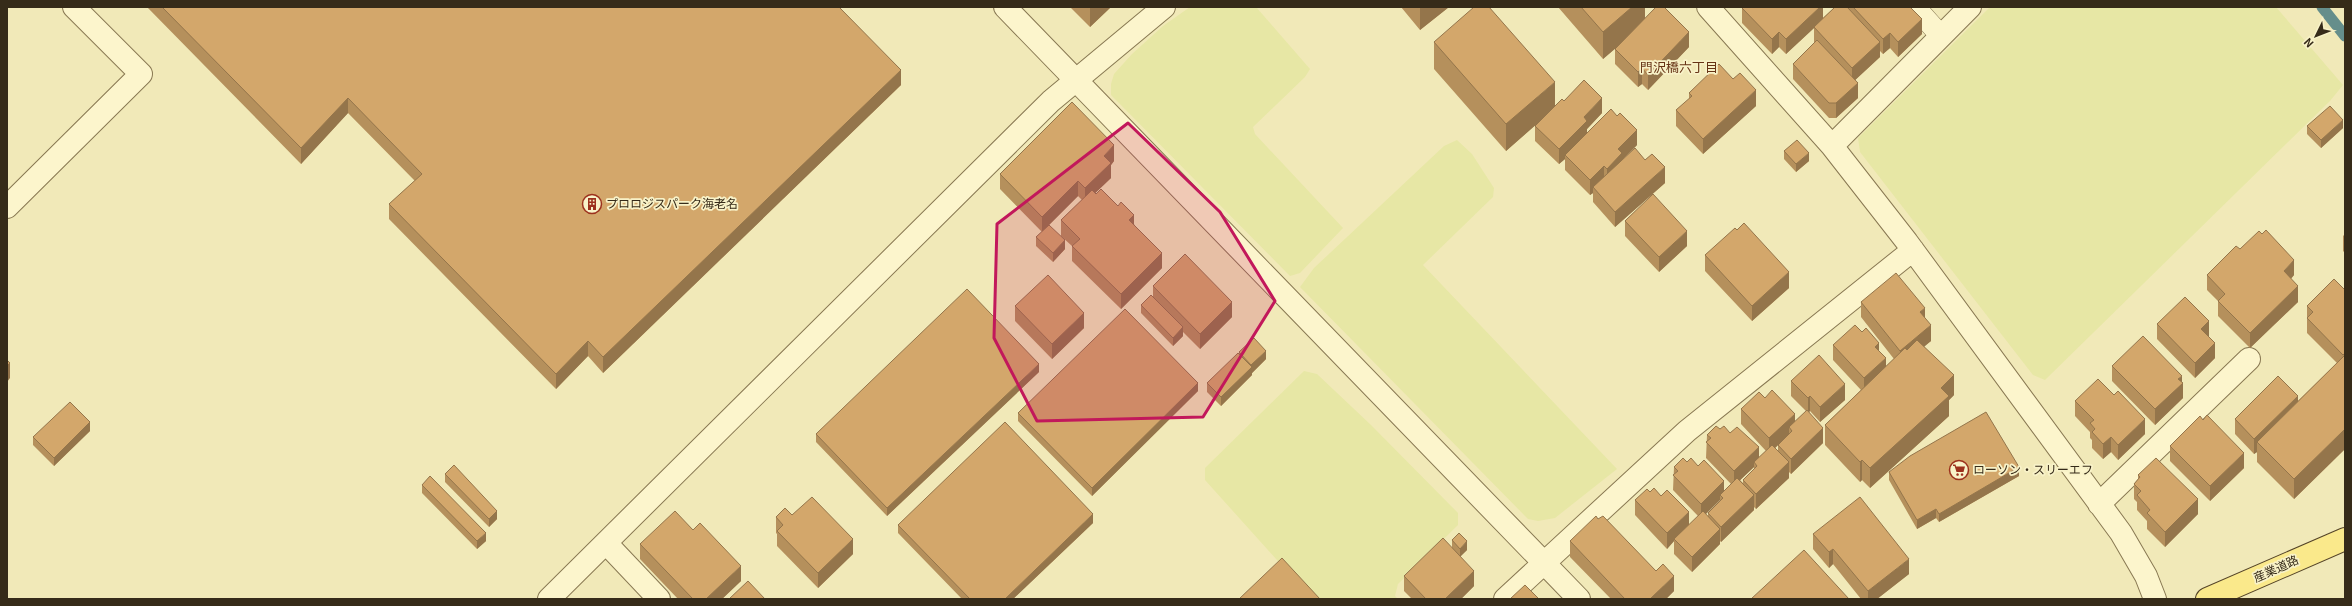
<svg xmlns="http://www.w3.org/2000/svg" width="2352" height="606" viewBox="0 0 2352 606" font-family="Georgia,'Noto Sans JP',serif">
<rect width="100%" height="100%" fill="#f1e9b8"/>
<path fill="#e7e7a5" d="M1190 7H1256L1310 69 1305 77 1253 127 1255 134 1343 228 1300 273 1290 276 1111 95V84L1114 74 1132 54 1163 26Z
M1990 7H2276L2343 85 2330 101 2045 380 2033 375 1860 152 1858 138Z
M1457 140 1472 154 1494 188 1493 197 1423 265 1617 469 1555 518 1538 521 1528 519 1300 287 1314 268 1444 146Z
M1304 371 1317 374 1371 425 1458 513V525L1398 584 1395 596 1398 599H1312L1205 480V468Z"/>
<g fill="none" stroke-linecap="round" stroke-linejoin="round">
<path stroke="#658e8b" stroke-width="11" d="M2322 7 2345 36"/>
<defs>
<path id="service" d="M1915 7 1941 36"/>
<path id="minor" d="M1005 7 1579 599
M1708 7 1832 146 1907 242 2121 533 2146 576 2155 599
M1832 146 1970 7
M7 207 141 74 74 7
M2099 504 2249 359
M606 543 659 599
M549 599 1051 101 1164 7
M1505 599 1687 431 1913 250"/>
<path id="primary" d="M2207 599 2345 539"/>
</defs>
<use href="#service" stroke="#887852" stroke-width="22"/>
<use href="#minor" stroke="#887852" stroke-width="24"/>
<use href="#primary" stroke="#554428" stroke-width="24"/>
<use href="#service" stroke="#fcf5cc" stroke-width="21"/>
<use href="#minor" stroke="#fcf5cc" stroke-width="22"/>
<use href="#primary" stroke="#fae98b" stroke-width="22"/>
</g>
<path fill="#b5905c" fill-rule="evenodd" d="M147 7H839L901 85 603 373 588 356 556 389 389 219V204L415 181 348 113 301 164Z
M1070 7H1111L1090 27Z
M1401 7H1449L1420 30Z
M1558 7H1645V18L1689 47 1648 90 1642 84 1638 87 1615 64V49L1617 47 1603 59Z
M1823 7V18L1835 7H1910L1922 34 1898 57 1890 48 1883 54 1880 51V57L1855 80 1858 98 1836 118H1829L1793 79V64L1814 43V28L1786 54 1779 47 1772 54 1742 23V8Z
M1434 42 1555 106 1564 101 1602 113 1587 129V132L1637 145 1624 158 1665 183 1615 227 1593 202V193L1590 195 1565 170V159L1559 164 1535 141V126L1540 121 1506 151 1434 69Z
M1689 93 1756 106 1703 154 1676 126V110L1689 100Z
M2307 126 2343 128 2321 148 2307 134Z
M1784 151 1809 161 1796 172 1784 159Z
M1114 161 1111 165V178L1095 193 1134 224 1162 268 1121 309 1072 261V246L1061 236V220L1082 200 1078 196 1049 225 1065 249 1053 262 1036 246V237L1042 232 1000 189V174Z
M1625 221 1687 246 1659 272 1625 236Z
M1737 230 1789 288 1752 321 1705 271V255Z
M2345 234V253L2343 251V236Z
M2240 249 2294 275 2291 279 2298 302 2250 348 2218 316V301L2207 290V275Z
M1153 286 1232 317 1200 349 1183 332V336L1173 346 1141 313V305L1153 296Z
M2345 290V449L2294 499 2257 462V452L2254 454 2235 434V419L2298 401 2337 363 2307 333V306Z
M1861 302 1925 318 1931 341 1924 346 1954 395 1949 400V416L1870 488 1862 480 1860 482 1825 445V425L1861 390 1833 360V345L1862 332 1879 351 1886 367 1894 359 1861 317Z
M1015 306 1084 328 1052 359 1015 321Z
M2157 324 2209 336H2208L2215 358 2195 378 2157 339Z
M1239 352 1266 359 1252 373V375L1221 406 1207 392V383L1239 355Z
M2112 366 2182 382 2183 398 2155 425 2112 381Z
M1039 372 887 516 816 442V434Z
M1791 381 1845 400 1820 422 1810 411 1809 412 1823 443 1791 474 1789 472V478L1756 509 1754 507V510L1721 542 1720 541V544L1692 572 1674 554V541L1667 549 1635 515V500L1650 492 1689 525 1698 516 1673 490 1674 467 1687 462 1698 466 1724 491 1731 484 1706 458 1707 435 1720 429 1759 458 1766 451 1741 424V409L1765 398 1795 422 1806 411 1791 396ZM1778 445V451L1775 448ZM1754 467V469L1743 480V483L1740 480ZM1720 500V502L1708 513V517L1705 514Z
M1198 391 1092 496 1018 421V413Z
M2075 401 2145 434 2118 460 2111 452 2103 459 2092 448V440L2090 438V432L2075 416Z
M90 431 54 466 33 445V437Z
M2170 446 2244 468 2210 501 2170 461Z
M1889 472 2019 476 1939 522 1936 518 1917 529 1889 480Z
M445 474 497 519 489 527 445 482Z
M2138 475 2198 514 2165 547 2147 529V521L2137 510V502L2134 499V484L2138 479Z
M422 485 486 541 477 549 422 493Z
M792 515 853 554 818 588 777 546V534L776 533V517Z
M1093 523 1013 599H962L898 533V525Z
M693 530 741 581 722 599H678L640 559V544Z
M1813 534 1909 574 1877 599H1861L1833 564 1829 568 1813 549Z
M1452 540 1467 550 1460 556 1474 586 1461 599H1412L1404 591V576L1452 548Z
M1570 541 1674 591 1666 599H1611L1570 557Z"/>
<path fill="#94754b" d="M1090 7H1111L1090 27Z
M1420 7H1449L1420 30Z
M1632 7H1645V23L1603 59V32Z
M1820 7H1823V19L1814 27V28L1786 54V39Z
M1922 19V34L1898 57V42Z
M1689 32V47L1648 90V75Z
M1779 32V47L1772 54V39Z
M1890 33V48L1883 54V39Z
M1880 42V57L1852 83V68Z
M1642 68V84L1638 87V72Z
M901 70V85L603 373V357Z
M1555 82V108L1506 151V124Z
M1858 83V98L1836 118V103Z
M1756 90V106L1703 154V139Z
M348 98V113L301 164V148Z
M1602 98V113L1587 129V136L1565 155V159L1559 164V149L1584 117Z
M2343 120V128L2321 148V140Z
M1637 130V145L1622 160 1607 184V169L1618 149Z
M1114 145V161L1111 165V178L1085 203V188L1104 156Z
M1809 153V161L1796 172V164Z
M1604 166V181L1593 187V193L1590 195V180Z
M1665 167V183L1615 227V212Z
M1078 181V196L1042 232V217Z
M1134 215V230L1129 220Z
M1687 231V246L1659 272V257Z
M1065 240V249L1053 262V253Z
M1162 253V268L1121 309V294Z
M2294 260V275L2284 286V271Z
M1789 272V288L1752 321V306Z
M2298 286V302L2250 348V333Z
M1232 302V317L1200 349V334Z
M1925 308V323L1920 312Z
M1084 313V328L1052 359V344Z
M2209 321V336L2201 344V329Z
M1931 325V341L1900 367V351Z
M1183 327V336L1173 346V338Z
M588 341V356L556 389V374Z
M1879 343V358L1875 347Z
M2215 343V358L2195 378V363Z
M1266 351V359L1252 373V375L1221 406V397L1251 367V365Z
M1886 358V373L1864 394V378Z
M10 363V378L7 382V366Z
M1039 364V372L887 516V508Z
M1954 375V395L1949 400V416L1870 488V468L1941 388Z
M2182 376V384L2183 383V398L2155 425V409L2178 379Z
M1198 383V391L1092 496V488Z
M1845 384V400L1820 422V407Z
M1810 396V411L1808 413V398Z
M2298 396V411L2257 442V452L2254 454V439Z
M1795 414V429L1789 427V434L1769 454V438Z
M2145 419V434L2118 460V445Z
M90 422V431L54 466V458Z
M1823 428V443L1791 474V459Z
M2345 429V449L2294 499V479Z
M2111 437V452L2103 459V444Z
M1759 447V462H1754V467L1734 486V471Z
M2244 453V468L2210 501V486Z
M1862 460V480L1860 482V462Z
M1789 462V478L1756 509V494Z
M2019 467V476L1939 522V514Z
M1724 481V496L1720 495V500L1701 519V504Z
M1754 495V510L1721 542V527Z
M2198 499V514L2165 547V532Z
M1936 509V518L1917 529V520Z
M497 511V519L489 527V519Z
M1689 512V527L1674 539V541L1667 549V533Z
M1093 514V523L1013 599H1005Z
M1720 529V544L1692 572V557Z
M486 533V541L477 549V541Z
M853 539V554L818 588V573Z
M1467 541V550L1460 557V549Z
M1833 549V564L1829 568V552Z
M1909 559V574L1877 599H1868V591Z
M741 566V581L722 599H706Z
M1474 571V586L1461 599H1445Z
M1674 576V591L1666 599H1650Z"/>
<path fill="#d3a76b" stroke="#94754b" d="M162 7H839L901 70 603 357 588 341 556 374 389 204 422 174 348 98 301 148Z
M1474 7H1489L1555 82 1506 124 1434 42Z
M1581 7H1632L1603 32Z
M1656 7H1664L1689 32 1648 75 1642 68 1638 72 1615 49Z
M1742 7H1820L1786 39 1779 32 1772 39 1742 8Z
M1835 7H1847L1880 42 1852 68 1814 27Z
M1853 7H1910L1922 19 1898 42 1890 33 1883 39Z
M1817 40 1858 83 1836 103H1829L1793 64Z
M1719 64 1733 79 1740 73 1756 90 1703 139 1676 110 1692 96 1689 93Z
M1584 80 1602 98 1584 117 1587 121 1559 149 1535 126 1562 99 1564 101Z
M1072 102 1114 145 1104 156 1111 163 1085 188 1078 181 1042 217 1000 174Z
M2330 106 2343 120 2321 140 2307 126Z
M1611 109 1617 116 1620 113 1637 130 1618 149 1622 153 1607 169 1604 166 1590 180 1565 155Z
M1797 140 1809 153 1796 164 1784 151Z
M1635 148 1645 160 1652 154 1665 167 1615 212 1593 187Z
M1101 189 1118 206 1121 202 1134 215 1129 220 1162 253 1121 294 1072 246 1080 239 1061 220 1092 190 1096 194Z
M1653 194 1687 231 1659 257 1625 221Z
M1744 223 1789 272 1752 306 1705 255 1735 228 1737 230Z
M1049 225 1065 240 1053 253 1036 237Z
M2266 230 2294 260 2284 271 2298 286 2250 333 2218 301 2225 294 2207 275 2236 246 2240 249 2259 231 2262 234Z
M1185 254 1232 302 1200 334 1153 286Z
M1896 273 1925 308 1920 312 1931 325 1900 351 1861 302Z
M1048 275 1084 313 1052 344 1015 306Z
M2334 279 2345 290V353L2343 355 2307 318 2313 312 2307 306Z
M967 289 1039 364 887 508 816 434Z
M1151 295 1183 327 1173 338 1141 305Z
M2185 297 2209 321 2201 329 2215 343 2195 363 2157 324Z
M1125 309 1198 383 1092 488 1018 413Z
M1855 325 1862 332 1866 328 1879 343 1875 347 1886 358 1864 378 1833 345Z
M2143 336 2182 376 2178 379 2183 383 2155 409 2112 366Z
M1254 338 1266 351 1251 365 1239 352Z
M1917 340 1954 375 1941 388 1949 396 1870 468 1862 460 1860 462 1825 425 1905 348 1907 350Z
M1238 353 1252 367 1221 397 1207 383Z
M1819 355 1845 384 1820 407 1810 396 1808 398 1791 381Z
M2345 355V429L2294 479 2257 442Z
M7 360 10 363 7 366Z
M2278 376 2298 396 2254 439 2235 419Z
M2098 379 2114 395 2118 391 2145 419 2118 445 2111 437 2103 444 2092 432 2095 429 2090 423 2094 420 2075 401Z
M1772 390 1795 414 1769 438 1741 409 1759 392 1765 398Z
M70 402 90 422 54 458 33 437Z
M1807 410 1823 428 1791 459 1778 445 1792 431 1789 427Z
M1986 412 2019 467 1939 514 1936 509 1917 520 1889 472 1910 456Z
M2207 415 2244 453 2210 486 2170 446 2200 416 2203 420Z
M1005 422 1093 514 1005 599H970L898 525Z
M1716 426 1720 429 1724 426 1730 433 1737 427 1759 447 1734 471 1706 442 1711 438 1707 435Z
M1772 445 1789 462 1756 494 1743 480 1757 466 1754 462Z
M1683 458 1687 462 1691 458 1698 466 1704 460 1724 481 1701 504 1673 475 1678 471 1674 467Z
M2156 458 2198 499 2165 532 2147 513 2150 510 2137 495 2141 491 2134 484 2140 477 2138 475Z
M454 465 497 511 489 519 445 474Z
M430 476 486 533 477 541 422 485Z
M1737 478 1754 495 1721 527 1708 513 1723 498 1720 495Z
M1654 488 1661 496 1667 490 1689 512 1667 533 1635 500 1647 489 1650 492Z
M812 497 853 539 818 573 777 531 783 525 776 517 785 508 792 515Z
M1860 497 1909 559 1868 591 1833 549 1829 552 1813 534Z
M675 511 693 530 700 523 741 566 706 599H693L640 544Z
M1703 511 1720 529 1692 557 1674 539Z
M1596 516 1598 519 1603 516 1656 571 1663 564 1674 576 1650 599H1625L1570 541Z
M1459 533 1467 541 1460 549 1452 540Z
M1443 538 1474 571 1445 599H1426L1404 576Z
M1804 550 1849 599H1751Z
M1282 558 1320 599H1239Z
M748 581 765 599H729Z
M1525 585 1539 599H1510Z"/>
<path fill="#c2185b" fill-opacity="0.2" stroke="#c2185b" stroke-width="3" stroke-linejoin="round" d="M1128 123 1220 212 1275 301 1203 417 1037 421 994 338 997 224Z"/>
<defs>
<symbol id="building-ring" viewBox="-11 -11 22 22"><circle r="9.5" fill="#f8f2c8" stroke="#9c311d" stroke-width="1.5"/><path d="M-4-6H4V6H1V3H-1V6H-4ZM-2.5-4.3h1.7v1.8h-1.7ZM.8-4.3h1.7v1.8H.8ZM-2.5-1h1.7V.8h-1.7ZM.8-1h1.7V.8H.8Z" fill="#9c311d"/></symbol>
<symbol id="supermarket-ring" viewBox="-11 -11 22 22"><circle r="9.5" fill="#f8f2c8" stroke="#9c311d" stroke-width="1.5"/><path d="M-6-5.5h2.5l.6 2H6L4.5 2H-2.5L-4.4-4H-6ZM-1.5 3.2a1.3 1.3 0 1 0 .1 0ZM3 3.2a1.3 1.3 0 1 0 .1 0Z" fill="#9c311d"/></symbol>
</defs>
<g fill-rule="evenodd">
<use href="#building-ring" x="581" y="193" width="22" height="22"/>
<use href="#supermarket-ring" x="1948" y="459" width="22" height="22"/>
</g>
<g text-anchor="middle" stroke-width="3.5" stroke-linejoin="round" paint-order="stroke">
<g font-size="12" fill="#362b19" stroke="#f8f2c8" text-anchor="start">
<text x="606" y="208">プロロジスパーク海老名</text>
<text x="1973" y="474">ローソン・スリーエフ</text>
</g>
<g font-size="12" fill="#362b19" stroke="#f8f2c8">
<text transform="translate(2276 569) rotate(-24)" y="4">産業道路</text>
</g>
<g font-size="13" fill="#663315" stroke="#f8f2c8">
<text x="1679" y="72">門沢橋六丁目</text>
</g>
</g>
<rect width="2352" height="606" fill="none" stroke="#362b19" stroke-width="16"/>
<g transform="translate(2316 36) rotate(227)" stroke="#f8f2c8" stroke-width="3" paint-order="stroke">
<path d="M0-3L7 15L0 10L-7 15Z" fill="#362b19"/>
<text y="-6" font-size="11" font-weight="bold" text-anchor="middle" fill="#362b19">N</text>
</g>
</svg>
